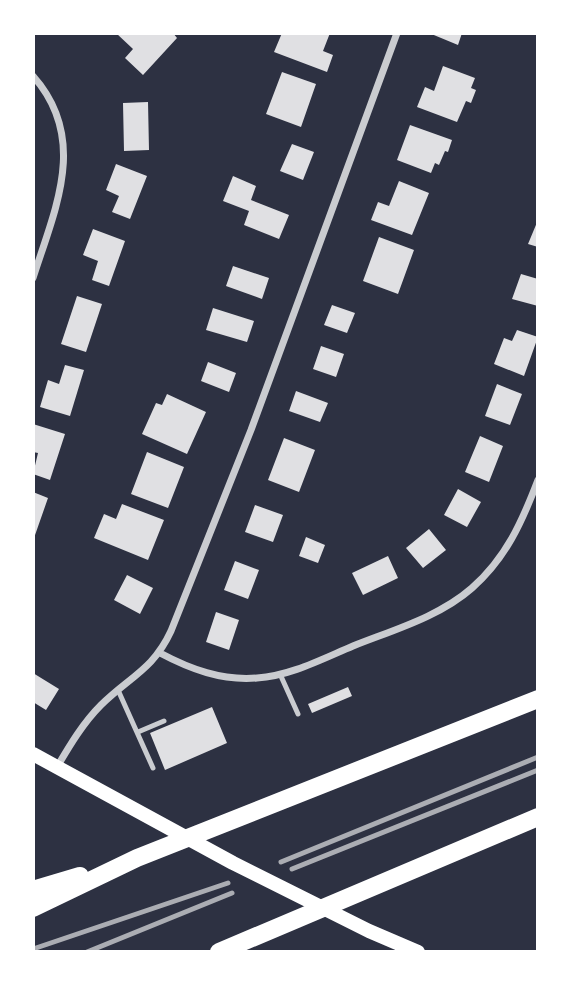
<svg xmlns="http://www.w3.org/2000/svg" width="571" height="985" viewBox="0 0 571 985" font-family="'PT Sans Narrow',sans-serif">
<rect width="100%" height="100%" fill="#2d3142"/>
<path fill="#e0e0e3" d="M116 33H173L177 38 143 75 125 58 133 49Z
M282 33H330L323 51 333 55 327 72 274 52Z
M429 33H462L458 45Z
M443 66 475 78 471 88 476 90 471 103 466 101 457 122 417 107 425 87 434 91Z
M282 72 316 84 301 127 266 114Z
M148 102 149 150 124 151 123 103Z
M410 125 452 140 448 152 445 151 439 165 435 163 431 173 397 160Z
M292 144 314 152 303 180 280 171Z
M116 164 147 176 130 219 112 212 119 196 106 190Z
M233 176 256 186 251 200 289 215 279 239 244 225 249 211 223 201Z
M399 181 429 193 412 235 371 220 378 202 389 206Z
M538 220V247L528 244Z
M93 229 125 241 109 286 92 280 98 261 83 255Z
M379 237 414 250 398 294 363 281Z
M233 266 269 278 262 299 226 286Z
M521 274 538 279V306L512 299Z
M77 296 102 304 86 352 61 344Z
M332 305 355 313 347 333 324 325Z
M213 308 254 321 247 342 206 330Z
M517 330 538 337 524 376 494 364 504 338 512 341Z
M321 346 344 354 336 377 313 369Z
M208 362 236 373 229 392 201 381Z
M65 365 84 370 70 416 40 407 48 380 59 384Z
M497 384 522 394 510 425 485 416Z
M296 391 328 403 320 422 289 411Z
M167 394 206 412 187 454 142 434 156 403 162 405Z
M33 424 65 434 50 480 33 474 38 453 33 452Z
M480 436 503 446 489 482 465 472Z
M284 438 315 450 299 492 268 480Z
M147 452 184 467 168 508 131 494Z
M458 489 481 502 467 527 444 515Z
M33 492 48 498 34 538H33Z
M122 504 164 520 148 560 94 538 104 514 116 519Z
M255 505 283 515 273 542 245 532Z
M429 529 446 550 423 568 406 548Z
M306 537 325 545 318 563 299 556Z
M388 556 398 578 363 595 352 573Z
M235 561 259 570 248 599 224 590Z
M127 575 153 588 140 614 114 600Z
M216 612 239 620 229 650 206 642Z
M33 673 59 689 46 710 33 702Z
M348 687 352 696 312 713 308 704Z
M212 707 227 743 165 770 150 733Z"/>
<g fill="none" stroke-linecap="round" stroke-linejoin="round">
<path stroke="#caccd0" stroke-width="5" d="M280 674 298 714
M118 690 153 768
M138 732 164 721"/>
<path stroke="#caccd0" stroke-width="7" d="M33 76C89 139 55 209 33 278
M160 653C190 669 222 681 257 678 290 676 322 659 353 646 393 630 439 617 472 588 506 558 522 522 538 480
M57 767C70 745 83 723 101 705 129 677 153 670 171 631L251 430 397 33"/>
<path stroke="#fff" stroke-width="14" d="M33 754 233 863 369 931 418 952"/>
<path stroke="#fff" stroke-width="18" d="M33 890 80 876
M33 908 137 858 538 699
M219 952 538 817"/>
<path stroke="#abadb3" stroke-width="5" d="M281 862 538 757
M292 869 538 770
M33 949 228 883
M87 952 232 893"/>
</g>
<rect width="571" height="985" fill="none" stroke="#ffffff" stroke-width="70"/>
</svg>
